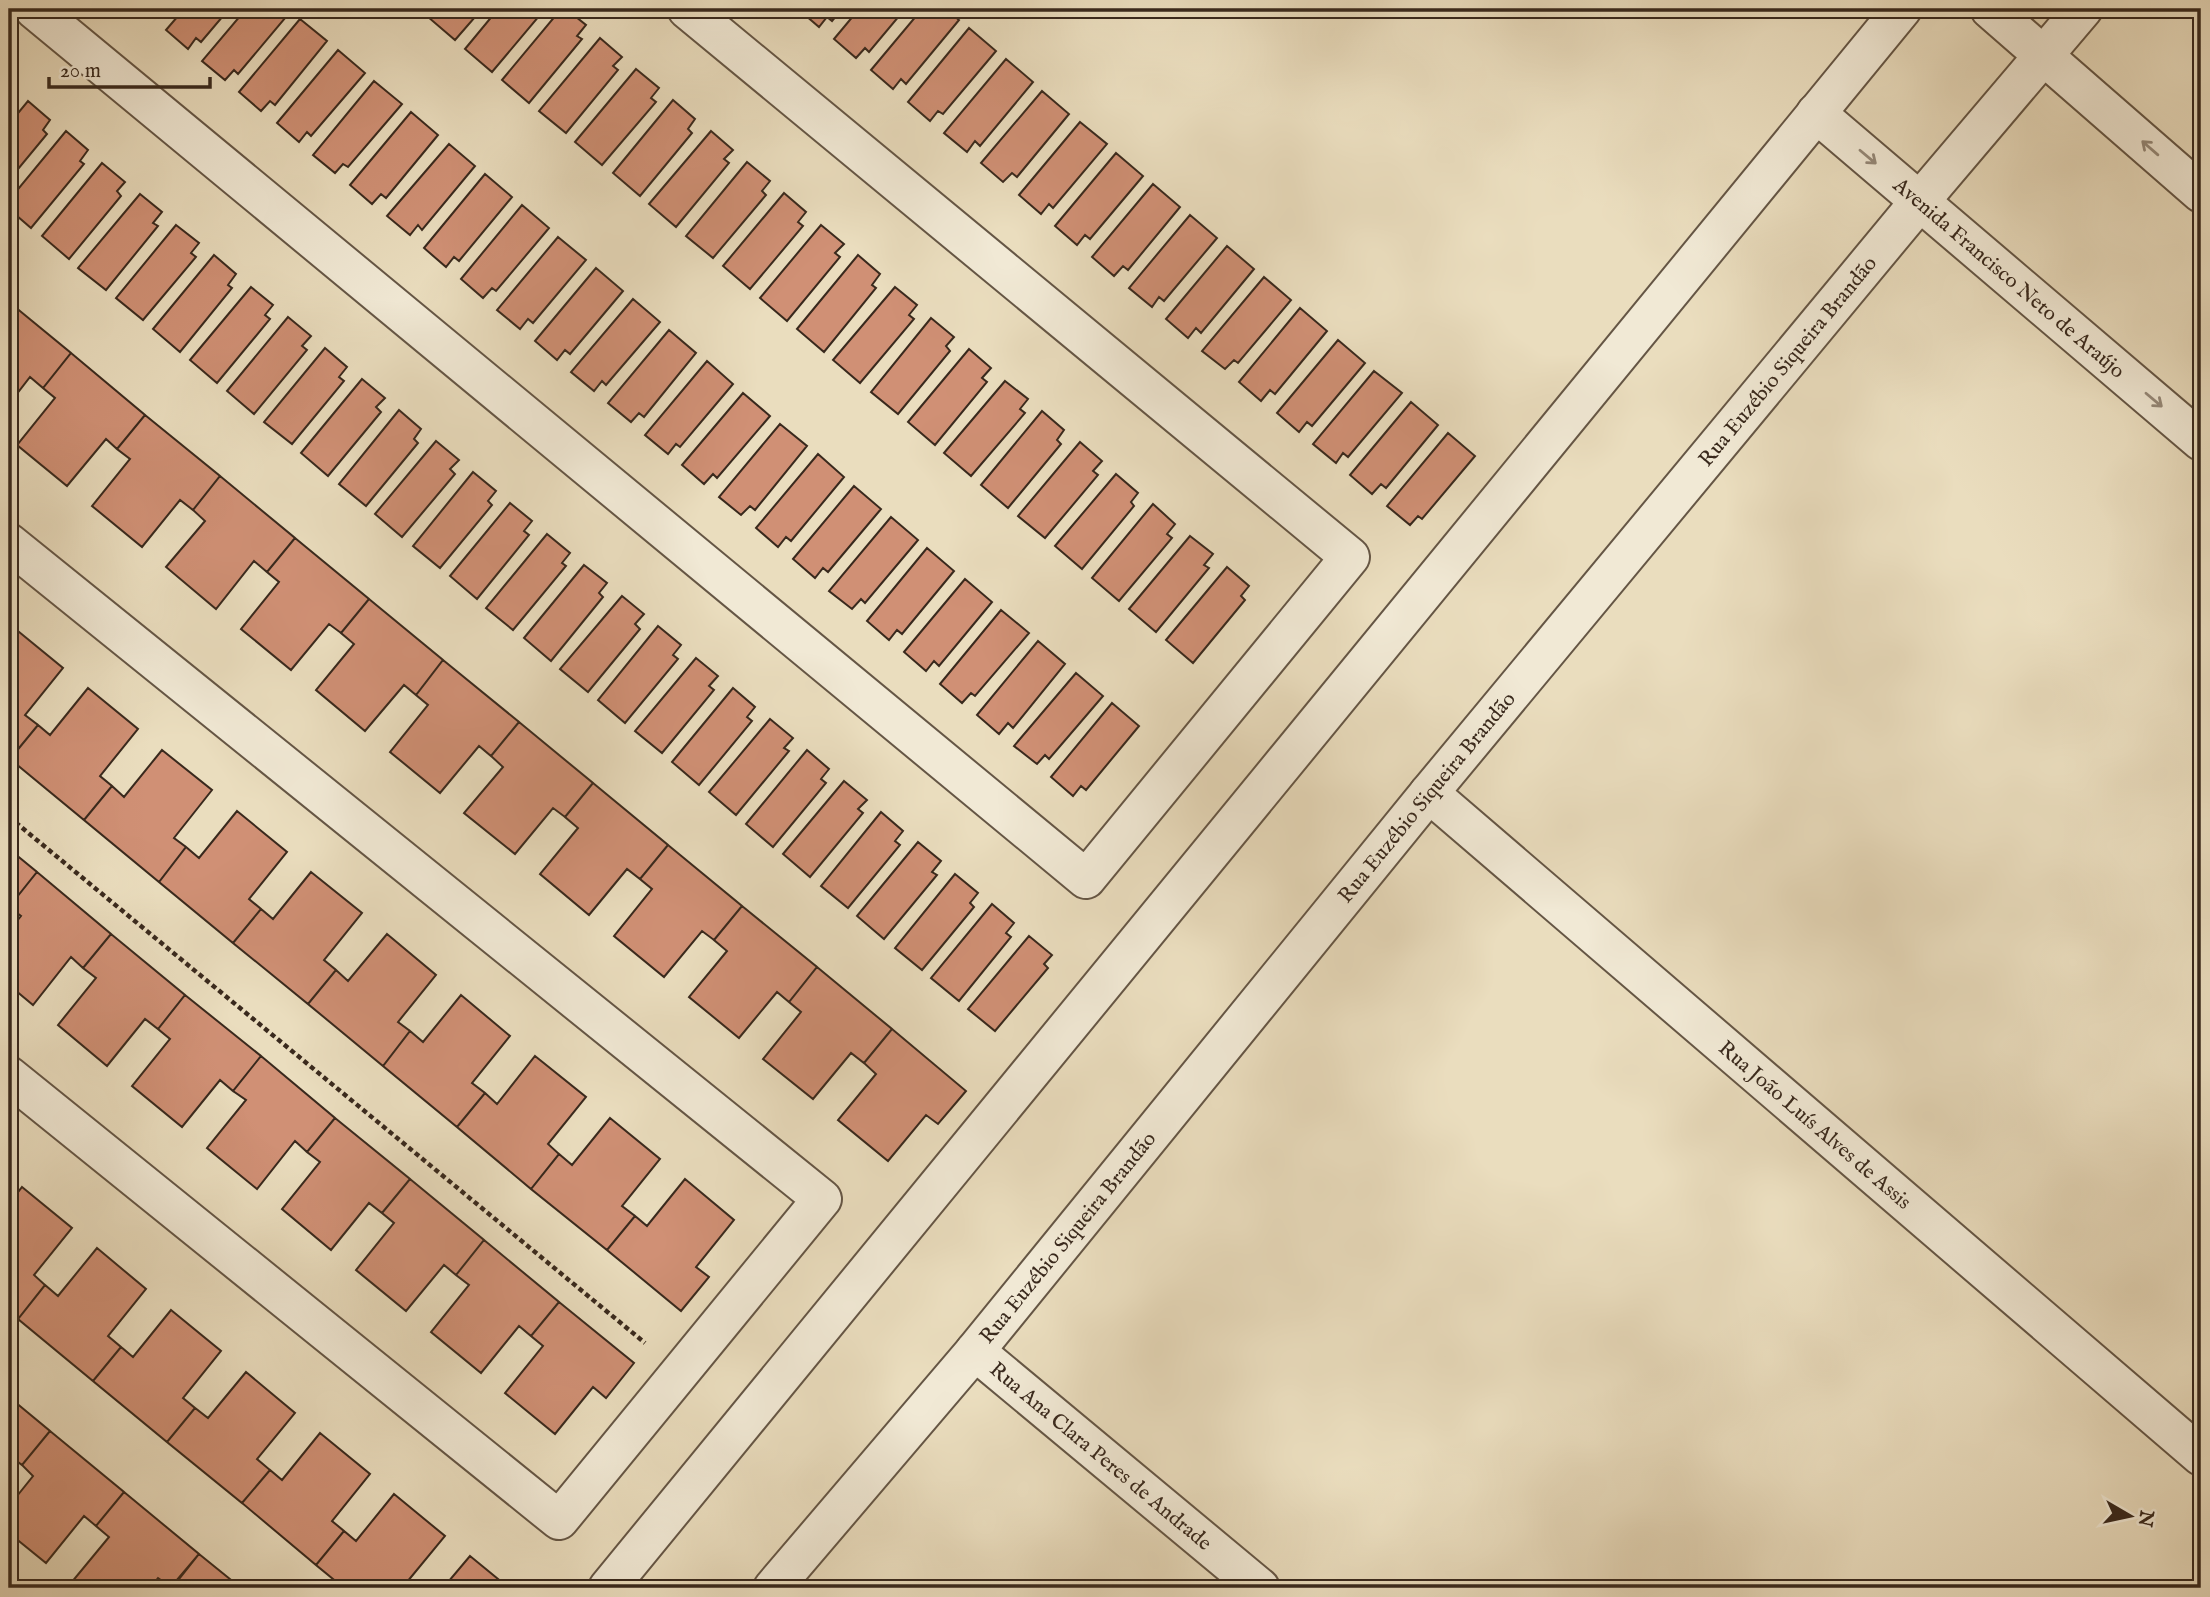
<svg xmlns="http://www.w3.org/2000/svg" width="2210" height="1597" viewBox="0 0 2210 1597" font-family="'IM FELL English',serif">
<rect width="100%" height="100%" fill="#eaddbe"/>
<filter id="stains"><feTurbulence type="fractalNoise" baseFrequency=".00286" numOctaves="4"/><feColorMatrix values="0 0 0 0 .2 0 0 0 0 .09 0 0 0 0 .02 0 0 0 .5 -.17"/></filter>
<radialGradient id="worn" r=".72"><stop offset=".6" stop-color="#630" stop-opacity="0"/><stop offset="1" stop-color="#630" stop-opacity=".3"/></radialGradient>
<path fill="#d09075" stroke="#39291d" stroke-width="2" d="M184 9H229L201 42 196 38 188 49 166 30Z
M246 9H288L291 11 238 74 234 70 225 80 202 61Z
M435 9H482L455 40 428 17Z
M498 9H545L492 72 465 49Z
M561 9H566L586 25 577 36 582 39 529 103 502 80Z
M798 9H842L832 21 827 17 819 27Z
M859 9H905L869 52 865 48 856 58 834 39Z
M922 9H946L959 20 906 84 901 79 893 89 871 70Z
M300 19 327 41 275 105 270 101 261 111 239 92Z
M969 28 996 51 943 114 938 111 930 121 908 102Z
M600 38 622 57 613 66 618 70 566 133 539 111Z
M338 50 365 73 311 136 307 132 299 142 277 123Z
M1006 59 1033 82 980 146 975 141 967 152 944 133Z
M636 69 659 88 651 98 656 102 602 165 575 142Z
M374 81 402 104 348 167 343 164 335 173 313 155Z
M1042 91 1069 114 1017 177 1012 173 1003 182 981 163Z
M673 100 695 119 688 129 692 133 640 196 613 173Z
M28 101 50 120 43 130 47 134 9 180V124Z
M411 112 438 135 386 198 381 194 372 204 350 185Z
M1080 122 1107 144 1053 208 1049 204 1041 214 1019 195Z
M66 131 88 150 80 161 84 164 31 228 9 209V200Z
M711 131 733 150 724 159 729 163 676 227 649 204Z
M449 144 475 166 422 230 418 225 410 235 387 216Z
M1116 153 1143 176 1090 239 1085 235 1077 245 1055 226Z
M747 162 770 181 762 191 766 195 713 258 686 236Z
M102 163 125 182 117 191 121 196 69 259 42 236Z
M485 174 512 197 459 261 454 257 446 267 424 248Z
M1153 184 1180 207 1128 270 1123 266 1114 276 1092 257Z
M784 193 806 212 798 222 803 226 750 289 723 266Z
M140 194 162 212 153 223 158 226 106 290 78 268Z
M522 205 549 228 496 291 492 288 483 298 461 279Z
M1190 215 1217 238 1164 301 1159 297 1152 307 1129 288Z
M176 225 199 243 191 253 196 257 143 320 116 298Z
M821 225 844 244 835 253 840 257 787 321 760 298Z
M558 237 586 260 533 323 528 319 520 329 497 310Z
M1227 246 1254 269 1201 333 1196 328 1188 338 1166 319Z
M214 255 236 274 228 285 232 288 180 352 153 329Z
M858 255 880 274 872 285 876 288 824 352 797 329Z
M596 268 623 291 570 354 565 350 557 360 535 341Z
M1264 277 1291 300 1238 363 1234 360 1225 369 1202 351Z
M251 287 273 305 265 315 270 319 217 383 190 360Z
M895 287 917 305 909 315 914 319 860 383 833 360Z
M633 299 660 322 606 385 602 381 594 391 571 372Z
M9 302 71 353 43 388 30 377 9 404Z
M1300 308 1327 331 1275 394 1270 390 1261 401 1239 382Z
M288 317 311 336 302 346 307 350 254 414 227 391Z
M931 318 954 337 946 346 950 351 898 414 871 392Z
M669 330 696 353 644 417 639 413 631 422 608 403Z
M1338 340 1365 363 1312 426 1307 422 1299 432 1277 413Z
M325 348 347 367 339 377 344 381 292 444 264 422Z
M969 349 991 368 982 378 987 382 935 445 908 422Z
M71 353 145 415 117 449 106 439 67 486 17 445 55 398 43 388Z
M707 361 733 384 680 447 676 444 668 454 645 435Z
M1374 371 1402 393 1348 457 1343 453 1336 463 1313 444Z
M362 379 385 398 376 407 381 412 328 476 301 453Z
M1005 381 1028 399 1020 409 1025 413 971 476 944 453Z
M743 393 770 416 717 478 713 474 704 484 682 465Z
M1411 402 1438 425 1386 488 1381 484 1372 494 1350 475Z
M399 410 421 429 414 439 418 443 366 506 339 484Z
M1042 411 1064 430 1057 440 1061 444 1008 508 981 485Z
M145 415 220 476 193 510 180 500 142 547 92 506 130 459 117 449Z
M780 424 807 446 755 510 750 506 741 515 719 497Z
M1448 433 1475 456 1422 519 1418 516 1410 525 1387 506Z
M436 441 459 460 450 469 455 474 402 537 375 514Z
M1080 442 1102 461 1093 471 1098 475 1045 538 1018 516Z
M818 454 844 477 791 541 786 537 778 547 756 528Z
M473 472 496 491 488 501 492 505 440 568 413 546Z
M1116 474 1138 493 1131 502 1134 506 1082 569 1055 546Z
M220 476 295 538 267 572 254 561 216 609 166 567 205 521 193 510Z
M854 486 881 509 828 572 823 568 815 578 793 559Z
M510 503 532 521 524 531 529 535 477 599 450 576Z
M1153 504 1175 524 1167 534 1172 538 1119 601 1092 578Z
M891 517 918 540 865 603 861 599 852 609 829 591Z
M547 534 570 553 562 563 566 566 513 630 486 608Z
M1190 536 1213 554 1204 565 1209 568 1156 632 1129 609Z
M295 538 369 599 341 633 329 624 291 670 241 629 279 582 267 572Z
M927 548 954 571 902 634 897 630 889 640 867 621Z
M584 565 607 583 599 593 603 597 551 661 524 638Z
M1227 567 1249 586 1241 596 1245 600 1193 663 1166 640Z
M965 579 992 602 939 666 934 661 926 671 904 652Z
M622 596 644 614 635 624 640 629 588 692 560 669Z
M369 599 443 660 416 695 404 685 365 731 316 690 354 644 341 633Z
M1001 610 1029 633 975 696 971 693 962 703 940 684Z
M658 626 681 645 673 655 678 659 625 723 598 700Z
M13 627 63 668 25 715 38 725 10 759 9 633Z
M1038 641 1065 664 1013 728 1008 723 999 734 977 715Z
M696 658 718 676 709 686 714 690 662 753 635 731Z
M443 660 519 722 491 756 479 746 440 793 390 752 428 705 416 695Z
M1076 673 1103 696 1049 759 1045 755 1037 764 1014 746Z
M88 688 138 729 100 776 112 786 84 820 10 759 38 725 50 735Z
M733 688 755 707 747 717 752 721 699 785 672 762Z
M1112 703 1139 726 1086 790 1081 786 1073 796 1051 777Z
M770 719 793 738 784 748 789 751 736 815 709 792Z
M519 722 593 783 565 817 553 808 515 854 464 813 503 767 491 756Z
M162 750 212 790 174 838 186 847 159 882 84 820 112 786 124 797Z
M807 750 829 769 821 779 826 783 773 847 746 824Z
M844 781 867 800 858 809 863 813 810 877 783 854Z
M593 783 668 845 640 879 627 869 589 915 540 874 578 828 565 817Z
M237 811 287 852 249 899 261 909 233 943 159 882 186 847 199 858Z
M881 812 903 831 895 841 900 845 848 908 821 886Z
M918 842 941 861 932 872 937 875 884 939 857 916Z
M668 845 742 906 714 940 702 931 664 977 614 936 652 889 640 879Z
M9 849 37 872 9 907Z
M37 872 111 934 83 968 71 957 33 1005 9 985V931L21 916 9 907Z
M311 872 362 913 324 960 336 970 308 1004 233 943 261 909 273 919Z
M955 874 978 893 970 903 974 907 922 970 895 948Z
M992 904 1014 923 1006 933 1011 937 959 1001 931 978Z
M742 906 817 967 789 1002 777 992 739 1038 689 997 727 951 714 940Z
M111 934 185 995 158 1029 145 1019 107 1066 58 1025 96 978 83 968Z
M387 934 436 975 398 1022 410 1031 383 1066 308 1004 336 970 348 981Z
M1029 936 1052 955 1044 964 1048 968 995 1031 968 1009Z
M817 967 892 1029 864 1063 851 1053 813 1099 763 1059 801 1012 789 1002Z
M185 995 261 1056 233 1091 220 1080 182 1127 132 1086 170 1039 158 1029Z
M461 995 510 1036 472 1083 485 1093 457 1127 383 1066 410 1031 423 1042Z
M892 1029 966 1091 938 1124 926 1115 888 1161 838 1120 876 1074 864 1063Z
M261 1056 335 1118 307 1152 295 1141 257 1189 207 1148 246 1100 233 1091Z
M535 1056 586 1097 548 1144 559 1154 531 1189 457 1127 485 1093 497 1104Z
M335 1118 410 1179 382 1213 369 1203 331 1250 282 1209 320 1162 307 1152Z
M610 1118 660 1159 622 1206 635 1216 607 1250 531 1189 559 1154 572 1165Z
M410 1179 484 1240 456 1275 444 1265 406 1311 356 1270 394 1223 382 1213Z
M685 1179 734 1220 696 1267 709 1277 681 1311 607 1250 635 1216 647 1226Z
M22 1187 72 1228 34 1275 45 1285 18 1319 9 1312V1204Z
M484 1240 559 1302 531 1336 519 1326 481 1373 431 1332 469 1285 456 1275Z
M97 1248 146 1289 108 1336 121 1347 93 1381 18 1319 45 1285 58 1296Z
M559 1302 634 1363 606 1398 593 1387 555 1434 505 1393 543 1346 531 1336Z
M171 1310 221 1351 183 1398 195 1408 167 1442 93 1381 121 1347 133 1357Z
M246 1372 295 1413 257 1459 270 1470 242 1503 167 1442 195 1408 208 1418Z
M9 1397 50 1431 22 1465 9 1455Z
M50 1431 124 1492 96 1526 84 1516 46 1563 9 1533V1506L33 1476 22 1465Z
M320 1433 370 1474 332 1521 344 1531 316 1565 242 1503 270 1470 282 1480Z
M124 1492 199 1554 171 1587 158 1578 150 1588H76L71 1583 109 1537 96 1526Z
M394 1494 445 1536 407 1582 414 1588H344L316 1565 344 1531 356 1541Z
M199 1554 241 1588H172Z
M470 1556 509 1588H443Z"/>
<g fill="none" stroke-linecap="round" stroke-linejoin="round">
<defs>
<g id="minor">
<path d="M34 9 1086 879 1350 557 687 9"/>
<path d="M9 543 822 1199 559 1520 9 1076"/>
<path id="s1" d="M1429 793 2201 1456"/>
<path id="s2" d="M975 1351 1260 1588"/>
<path id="s3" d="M773 1588 975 1351 1429 793 1920 201 2083 9"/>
</g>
<g id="tertiary">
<path d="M1990 9 2201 193"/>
<path id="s4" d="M1816 113 2201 441"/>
<path d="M608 1588 1902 9"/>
</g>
</defs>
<use href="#minor" stroke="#655645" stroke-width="42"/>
<use href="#tertiary" stroke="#655645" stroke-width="42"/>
<path stroke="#39291d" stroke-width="4.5" stroke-dasharray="5 3.5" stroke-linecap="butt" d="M9 817 645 1343"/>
<use href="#minor" stroke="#f1e9d5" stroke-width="38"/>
<use href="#tertiary" stroke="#f1e9d5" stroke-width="38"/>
</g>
<defs><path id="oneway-shaft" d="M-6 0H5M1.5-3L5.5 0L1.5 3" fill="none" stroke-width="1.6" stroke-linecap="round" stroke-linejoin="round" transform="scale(1.75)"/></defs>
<g stroke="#958979">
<use href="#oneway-shaft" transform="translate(2150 148) rotate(-139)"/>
<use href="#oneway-shaft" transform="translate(1868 157) rotate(40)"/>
<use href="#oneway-shaft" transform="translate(2154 400) rotate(40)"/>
</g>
<g text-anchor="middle" stroke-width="5" stroke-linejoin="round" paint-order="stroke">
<g font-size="21" fill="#39291d" stroke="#f1e9d5">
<text dy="7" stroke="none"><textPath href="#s4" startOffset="254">Avenida Francisco Neto de Araújo</textPath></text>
<text dy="7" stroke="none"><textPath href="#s3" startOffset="1592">Rua Euzébio Siqueira Brandão</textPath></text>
<text dy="7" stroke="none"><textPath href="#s3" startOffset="1026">Rua Euzébio Siqueira Brandão</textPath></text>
<text dy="7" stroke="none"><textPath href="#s1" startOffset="509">Rua João Luís Alves de Assis</textPath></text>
<text dy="7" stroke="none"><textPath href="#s3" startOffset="458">Rua Euzébio Siqueira Brandão</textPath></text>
<text dy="7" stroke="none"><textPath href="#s2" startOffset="164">Rua Ana Clara Peres de Andrade</textPath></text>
</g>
</g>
<rect width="2210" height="1597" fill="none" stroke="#eaddbe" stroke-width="35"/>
<rect x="10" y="10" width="2189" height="1576" fill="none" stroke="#39291d" stroke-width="3.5"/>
<rect x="18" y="18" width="2175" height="1562" fill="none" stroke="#39291d" stroke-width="2"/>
<g transform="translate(2130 1516) rotate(99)" stroke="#f1e9d5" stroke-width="5" paint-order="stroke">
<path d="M0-5L12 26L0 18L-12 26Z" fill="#39291d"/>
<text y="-10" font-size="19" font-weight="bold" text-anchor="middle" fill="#39291d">N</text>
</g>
<path d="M49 77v10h161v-10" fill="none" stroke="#39291d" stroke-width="3.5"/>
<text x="60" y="77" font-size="21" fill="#39291d" stroke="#f1e9d5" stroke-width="5" paint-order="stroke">20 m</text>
<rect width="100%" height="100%" filter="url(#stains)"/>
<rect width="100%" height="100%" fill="url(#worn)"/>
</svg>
